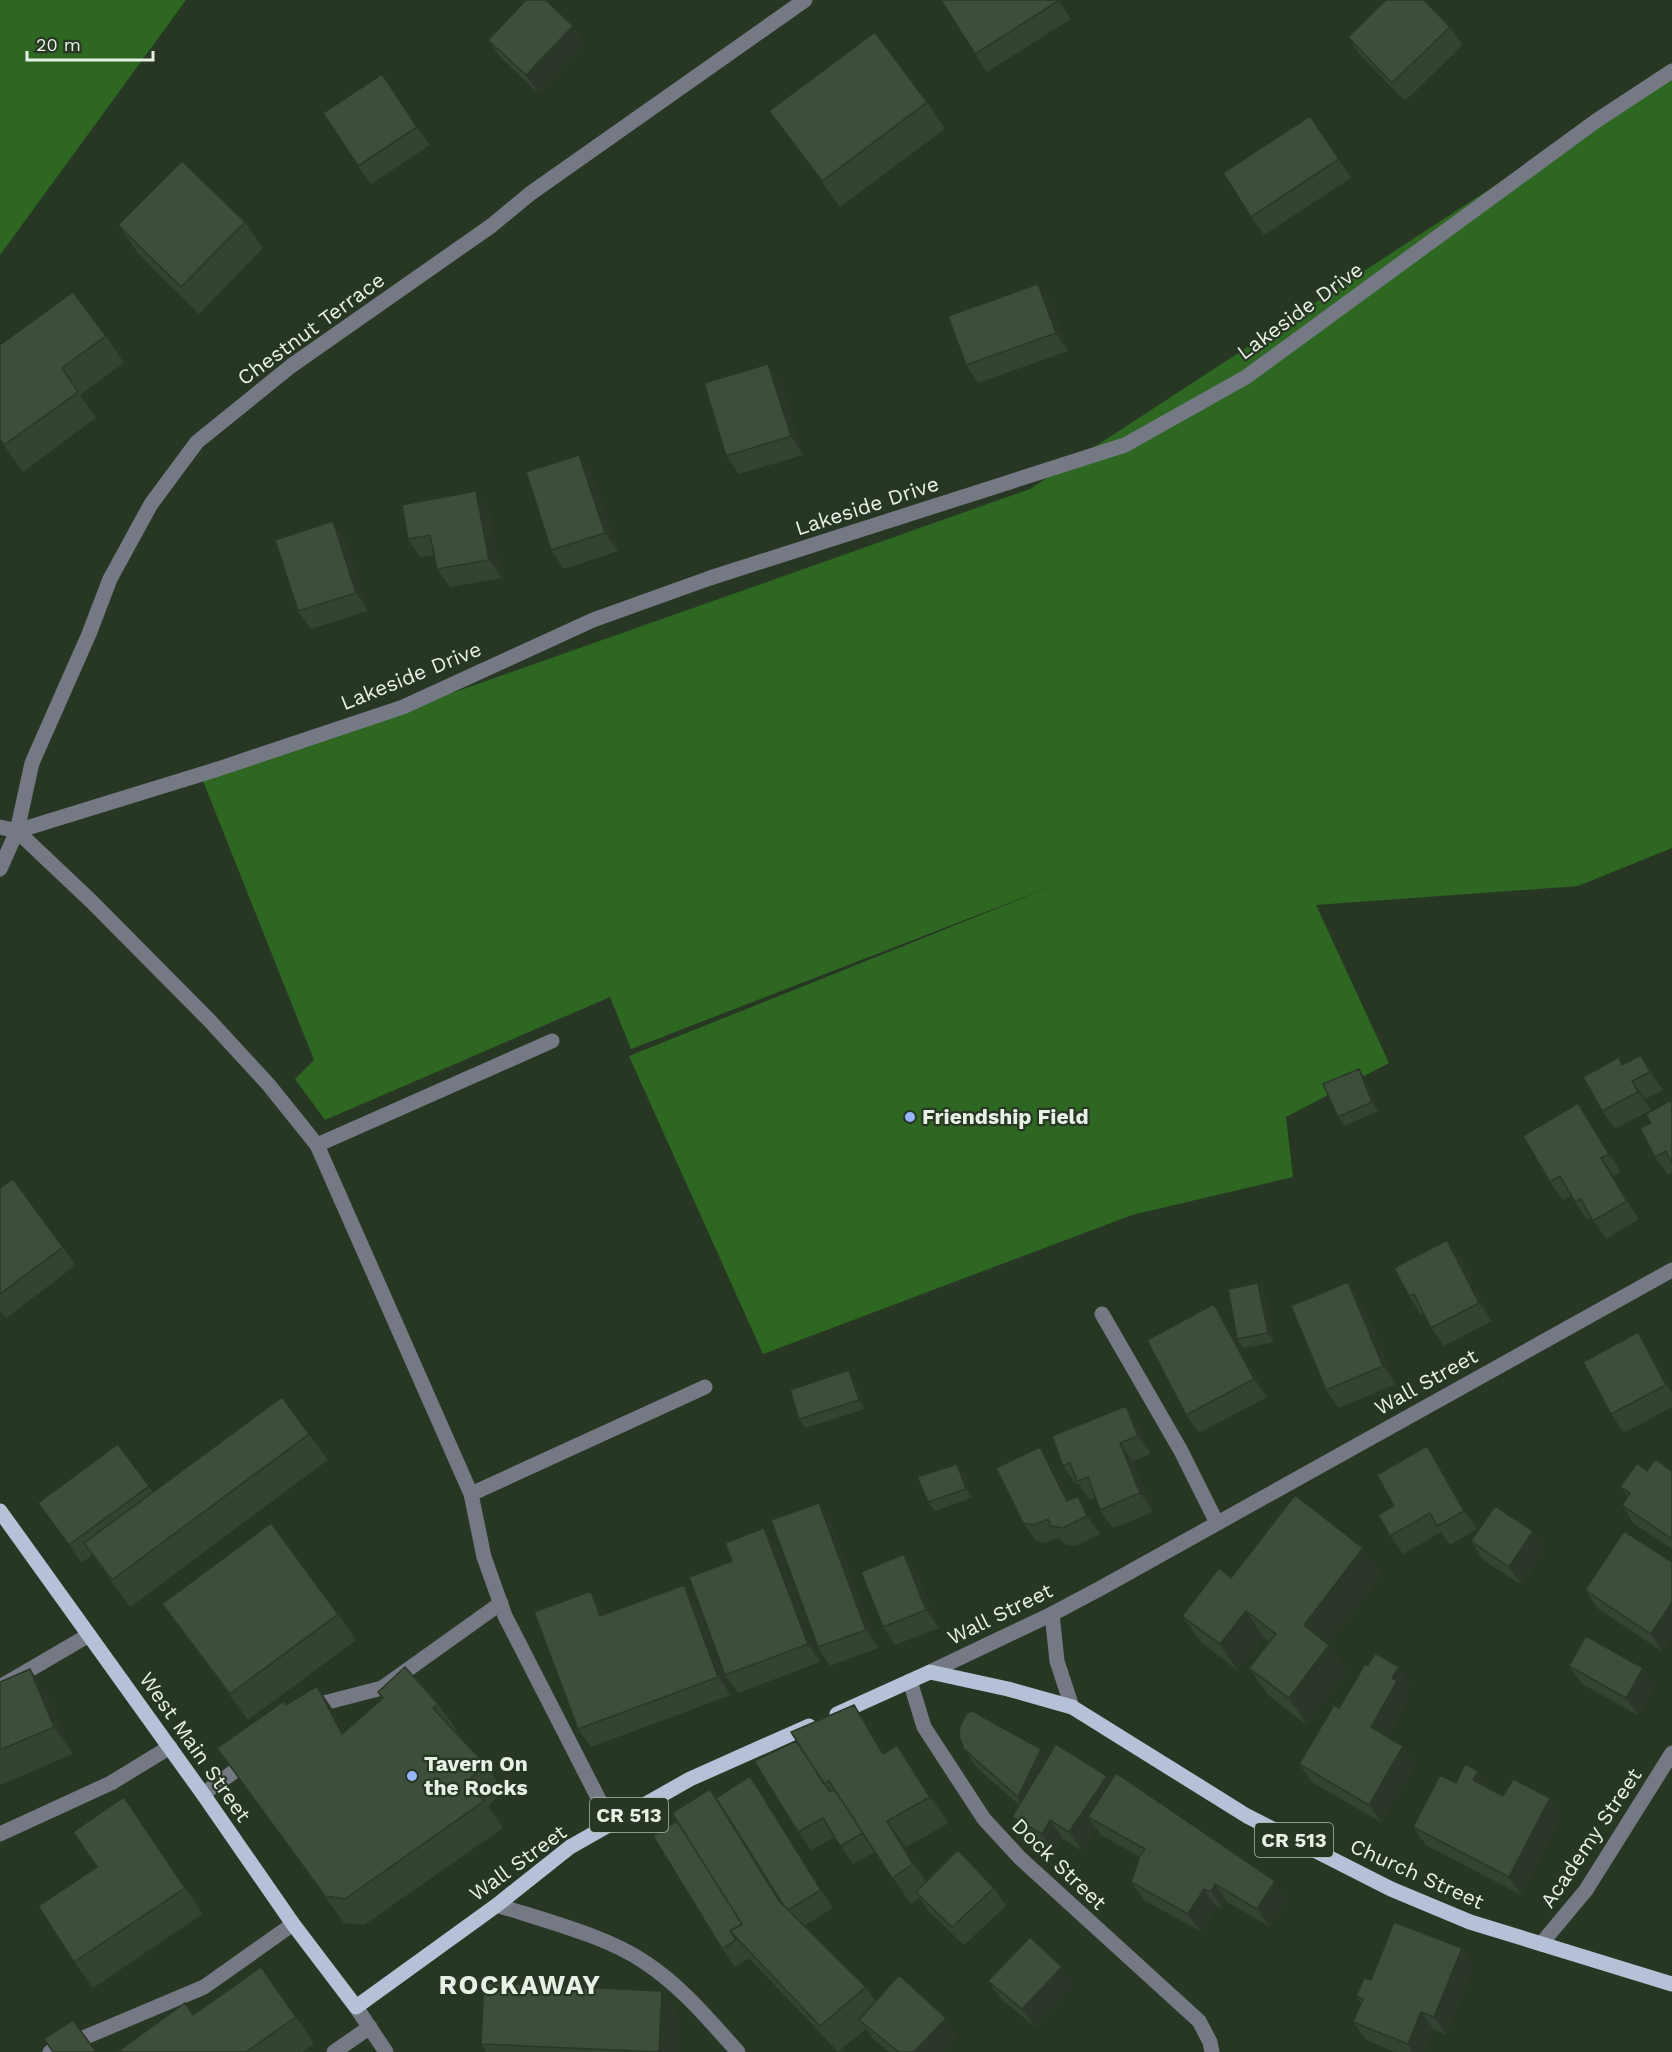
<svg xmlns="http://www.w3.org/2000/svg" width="1672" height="2052" viewBox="0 0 1672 2052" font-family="'Work Sans',sans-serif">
<rect width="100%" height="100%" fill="#273724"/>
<path fill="#2d6722" d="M0 0H186L0 255Z
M1672 70V848L1578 886 1316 905 1389 1063 1286 1117 1293 1177 1132 1215 763 1354 629 1056 1063 882 631 1049 610 997 325 1120 295 1079 314 1060 203 781 1030 489Z"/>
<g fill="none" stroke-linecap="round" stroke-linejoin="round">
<path stroke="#747984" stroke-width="15" d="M0 827 17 831 218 769 403 707 593 620 710 578 1125 445 1246 377 1596 121 1672 71
M17 831 91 901 209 1020 268 1084 317 1145 471 1494 484 1557 505 1616 612 1825
M0 869 17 831 32 763 89 634 110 579 151 504 197 442 291 366 491 226 531 193 805 0
M317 1145 552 1041
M1102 1314 1181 1451 1217 1523
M471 1494 705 1387
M1052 1614 1057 1661 1072 1707
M930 1672 1052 1614 1101 1588 1672 1270
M910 1681 924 1727 984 1819 1020 1858 1199 2021 1210 2042 1212 2052
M0 1687 89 1635
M310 1711 320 1704 382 1688 501 1603
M203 1794 250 1760
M0 1834 111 1783 170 1747
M497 1905C543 1920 607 1936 646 1963 682 1987 709 2020 738 2052
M1541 1944 1586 1890 1672 1753
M356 2007 386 2052
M50 2052 204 1987 293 1924
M334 2052 370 2027"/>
<path stroke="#b6c0d6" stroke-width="15" d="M0 1511 203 1794 293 1924 356 2007 497 1905 570 1847 690 1779 809 1726
M837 1714 930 1672 1008 1689 1072 1707 1247 1816 1391 1889 1470 1922 1672 1984"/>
</g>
<path fill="#344332" d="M1059 0 1071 19 987 72 975 54Z
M573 26 586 44 539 94 501 58 488 40Z
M1450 27 1463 45 1405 101 1360 55 1348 37Z
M382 74 430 145 371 184 358 166Z
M927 102 945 129 840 207 788 137 769 111Z
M1310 116 1351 178 1264 235 1251 217Z
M245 222 263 248 199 314 137 252 118 225Z
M1038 284 1051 302 1068 351 978 383 966 365Z
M106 336 124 363 80 395 96 418 23 472 0 440V345Z
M781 382 803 455 739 474 726 456Z
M579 455 592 473 618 551 564 569 551 550Z
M489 510 502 578 450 587 437 569 434 555 420 557 408 539Z
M333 521 346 540 368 611 311 629 298 611Z
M1641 1055 1653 1073 1663 1090 1645 1099 1651 1110 1615 1129 1602 1111 1624 1064Z
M1365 1078 1379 1111 1344 1126 1338 1117Z
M1672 1100V1172L1668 1175 1655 1157 1651 1123Z
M1578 1103 1591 1121 1621 1172 1614 1176 1639 1219 1606 1239 1592 1218 1587 1220 1571 1196 1563 1200 1550 1182Z
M0 1188 63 1247 76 1265 6 1318 0 1310Z
M1447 1240 1460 1258 1492 1321 1444 1346 1431 1328 1424 1313 1421 1315 1409 1296Z
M1258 1283 1265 1292 1274 1342 1243 1348 1237 1339Z
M1361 1300 1396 1384 1339 1408 1326 1390Z
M1214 1304 1227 1323 1267 1397 1199 1433 1186 1415Z
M1638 1332 1650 1350 1672 1390V1407L1624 1433 1611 1414Z
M849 1370 855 1380 865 1409 805 1428 799 1419Z
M1139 1424 1151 1454 1133 1461 1153 1512 1113 1528 1100 1510 1095 1497 1090 1500 1078 1483 1076 1484 1063 1466Z
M309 1434 328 1460 130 1607 92 1555 82 1563 38 1503 118 1444 153 1492Z
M1439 1464 1477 1529 1450 1545 1441 1532 1403 1554 1390 1536 1394 1506Z
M1052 1465 1070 1500 1078 1496 1090 1514 1100 1534 1076 1546 1064 1544 1059 1537 1046 1543 1036 1541 1023 1523Z
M1647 1471H1672V1549L1634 1524 1622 1505 1627 1496 1620 1487Z
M964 1473 972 1498 935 1511 928 1502Z
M831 1521 878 1648 830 1666 818 1647Z
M1471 1541 1546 1549 1522 1585 1483 1560Z
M777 1546 820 1662 738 1693 725 1675Z
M1363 1548 1382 1575 1328 1644 1348 1672 1307 1725 1268 1695 1249 1668 1270 1642 1264 1638 1238 1671 1201 1642 1182 1616 1231 1578Z
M904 1554 917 1573 939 1628 895 1645 883 1627Z
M1672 1562V1639L1663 1652 1597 1608 1585 1590Z
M162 1604 338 1614 356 1640 248 1720 181 1630Z
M697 1604 731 1695 591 1747 578 1729 603 1609 605 1614Z
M1569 1666 1656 1686 1639 1716 1582 1684Z
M30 1669 48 1696 73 1754 0 1785V1682Z
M1412 1685 1406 1694 1410 1699 1388 1737 1416 1764 1382 1823 1312 1782 1299 1764Z
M378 1692 438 1704 457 1730 455 1732 485 1764 504 1791 488 1806 503 1828 364 1925 344 1923 217 1748 335 1713 345 1731 382 1698Z
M854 1705 873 1732 885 1753 897 1745 949 1823 906 1847 927 1881 994 1888 1006 1906 964 1945 928 1911 920 1898 911 1904 875 1852 853 1864 835 1837 811 1850 798 1832 796 1741Z
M964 1749H1041L1048 1758 1107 1776 1111 1781 1288 1899 1270 1927 1227 1902 1224 1910 1217 1907 1201 1932 1144 1900 1131 1882 1140 1857 1101 1835 1097 1829 1082 1851 1063 1839 1054 1852 1025 1835 1012 1817 1019 1805 976 1767Z
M1478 1771 1491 1789 1503 1796 1563 1816 1521 1895 1426 1845 1413 1827 1456 1783Z
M763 1795 833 1908 804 1926 866 1987 876 2001 959 2036 944 2052H889L872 2038 866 2029 838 2052 749 1958 735 1967 722 1949 716 1798Z
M143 1824 203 1914 93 1988 74 1962 97 1867Z
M1462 1948 1474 1966 1447 2035 1434 2030 1425 2052H1395L1366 2040 1353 2022 1361 2003 1356 1996 1371 1980Z
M261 1967 314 2043 302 2052H117L193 2014Z
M988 1981 1075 1985 1035 2027 1001 1999Z
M662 1991 680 2017 679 2052H486L481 2044Z"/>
<path fill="#2b3729" d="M1058 0H1059L1071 19Z
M573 26 586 44 539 94 526 75Z
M382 74 395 92 430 145 417 127Z
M1038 284 1051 302 1068 351 1056 333Z
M768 364 781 382 803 455 791 436Z
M579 455 592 473 618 551 605 533Z
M476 491 489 510 502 578 489 560Z
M333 521 346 540 368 611 356 593Z
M1641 1055 1653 1073 1663 1090 1650 1072Z
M1359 1069 1365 1078 1379 1111 1372 1102Z
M1632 1081 1645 1099 1651 1110 1638 1092Z
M1578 1103 1591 1121 1621 1172 1609 1154Z
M1601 1158 1614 1176 1639 1219 1627 1201Z
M1447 1240 1460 1258 1492 1321 1479 1303Z
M1348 1282 1361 1300 1396 1384 1383 1366Z
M1258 1283 1265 1292 1274 1342 1268 1333Z
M1214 1304 1227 1323 1267 1397 1254 1379Z
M1638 1332 1650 1350 1672 1390V1393L1666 1385Z
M849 1370 855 1380 865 1409 859 1400Z
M1126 1406 1139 1424 1151 1454 1138 1436Z
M1120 1443 1133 1461 1153 1512 1140 1493Z
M1427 1446 1439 1464 1477 1529 1464 1511Z
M1040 1447 1052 1465 1080 1519 1067 1501Z
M957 1464 964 1473 972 1498 966 1489Z
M1078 1496 1090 1514 1100 1534 1087 1516Z
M819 1503 831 1521 878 1648 866 1630Z
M764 1528 777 1546 820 1662 808 1644Z
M1533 1531 1546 1549 1522 1585 1509 1567Z
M1363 1548 1382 1575 1323 1652 1304 1625Z
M904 1554 917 1573 939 1628 926 1610Z
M684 1585 697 1604 731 1695 718 1677Z
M591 1591 603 1609 612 1634 600 1616Z
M1672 1602V1639L1663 1652 1651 1634Z
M1246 1611 1264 1638 1238 1671 1220 1644Z
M1329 1645 1348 1672 1307 1725 1289 1698Z
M1399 1667 1412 1685 1406 1694 1410 1699 1384 1745 1371 1727 1392 1678Z
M1643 1668 1656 1686 1639 1716 1626 1698Z
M30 1669 48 1696 73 1754 54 1727Z
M317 1686 335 1713 361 1761 342 1734Z
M854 1705 873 1732 902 1781 883 1754Z
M897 1745 949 1823 930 1797Z
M1403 1746 1416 1764 1382 1823 1369 1805Z
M1041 1749 1054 1767 1031 1815 1018 1797Z
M1478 1771 1491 1789 1486 1798 1473 1780Z
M750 1776 763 1795 833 1908 821 1890Z
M1107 1776 1120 1794 1088 1817 1097 1829 1082 1851 1069 1832Z
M710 1789 729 1816 798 1928 779 1901Z
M124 1797 143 1824 203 1914 185 1888Z
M1550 1798 1563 1816 1521 1895 1509 1877Z
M1050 1820 1063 1839 1054 1852 1042 1834Z
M887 1821 906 1847 932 1890 913 1864Z
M1275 1881 1288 1899 1270 1927 1257 1909Z
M1215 1884 1227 1902 1224 1910 1211 1892Z
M1204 1889 1217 1907 1201 1932 1188 1914Z
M1462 1948 1474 1966 1447 2035 1434 2017Z
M1062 1967 1075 1985 1035 2027 1022 2009Z
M662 1991 680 2017 679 2052H659Z
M1421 2012 1434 2030 1425 2052H1413L1408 2044Z
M946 2018 959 2036 944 2052H914Z"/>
<path fill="#3d4e3a" stroke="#2b3729" stroke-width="1.5" d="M526 0H546L573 26 526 75 488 40Z
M941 0H1058V1L975 54Z
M1386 0H1424L1450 27 1392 83 1348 37Z
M875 32 927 102 822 181 769 111Z
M382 74 417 127 358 166 323 113Z
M1310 116 1339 159 1251 217 1223 173Z
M182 161 245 222 181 287 118 225Z
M1038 284 1056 333 966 365 948 316Z
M73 292 106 336 62 368 78 392 4 445 0 439V345Z
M768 364 791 436 726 456 704 383Z
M579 455 605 533 551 550 526 472Z
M476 491 489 560 437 569 430 535 408 539 402 505Z
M333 521 356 593 298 611 275 540Z
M1641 1055 1650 1072 1632 1081 1638 1092 1602 1111 1583 1077 1619 1057 1622 1065Z
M1359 1069 1372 1102 1338 1117 1323 1084Z
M1672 1100V1164L1666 1151 1655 1157 1640 1128 1651 1123 1646 1114Z
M1578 1103 1609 1154 1601 1158 1627 1201 1593 1221 1581 1199 1575 1202 1560 1176 1550 1182 1523 1136Z
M13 1179 63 1247 0 1294V1188Z
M1447 1240 1479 1303 1431 1328 1414 1294 1409 1296 1394 1268Z
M1348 1282 1383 1366 1326 1390 1291 1306Z
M1258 1283 1268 1333 1237 1339 1228 1289Z
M1214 1304 1254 1379 1186 1415 1147 1340Z
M1638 1332 1666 1385 1611 1414 1583 1362Z
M849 1370 859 1400 799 1419 790 1390Z
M282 1397 309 1434 112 1580 84 1543Z
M1126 1406 1138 1436 1120 1443 1140 1493 1100 1510 1088 1477 1077 1481 1070 1463 1063 1466 1052 1436Z
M118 1444 149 1486 69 1545 38 1503Z
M1427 1446 1464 1511 1437 1526 1430 1513 1390 1536 1378 1515 1394 1506 1377 1475Z
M1040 1447 1067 1501 1078 1496 1087 1516 1063 1528 1051 1526 1048 1519 1034 1525 1023 1523 996 1468Z
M1655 1459 1672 1471V1539L1622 1505 1630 1493 1620 1487 1637 1463 1647 1471Z
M957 1464 966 1489 928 1502 917 1477Z
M1295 1495 1363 1548 1304 1625 1329 1645 1289 1698 1249 1668 1276 1634 1246 1611 1220 1644 1182 1616 1219 1568 1231 1578Z
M819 1503 866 1630 818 1647 771 1520Z
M1495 1506 1533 1531 1509 1567 1471 1541Z
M271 1523 338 1614 230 1694 162 1604Z
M764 1528 808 1644 725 1675 689 1577 732 1561 725 1543Z
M1624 1531 1672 1562V1602L1651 1634 1585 1590Z
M904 1554 926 1610 883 1627 861 1572Z
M684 1585 718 1677 578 1729 534 1612 591 1591 600 1616Z
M1586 1636 1643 1668 1626 1698 1569 1666Z
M1375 1653 1399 1667 1392 1678 1397 1681 1371 1727 1403 1746 1369 1805 1299 1764 1334 1705 1339 1708 1365 1664 1368 1665Z
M405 1667 438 1704 433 1708 485 1764 468 1781 484 1801 345 1899 325 1896 217 1748 284 1701 286 1705 317 1686 342 1734 383 1698 378 1692Z
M30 1669 54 1727 0 1750V1682Z
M854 1705 883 1754 897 1745 930 1797 887 1821 913 1864 892 1878 829 1781 824 1784 791 1732Z
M972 1711 1041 1749 1018 1797 964 1749 959 1736 960 1726 967 1713Z
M796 1741 830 1792 834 1789 863 1833 840 1846 823 1818 798 1832 754 1761Z
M1056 1744 1107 1776 1069 1832 1050 1820 1042 1834 1012 1817Z
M1465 1764 1478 1771 1473 1780 1503 1796 1513 1779 1550 1798 1509 1877 1413 1827 1440 1775 1456 1783Z
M1116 1773 1275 1881 1257 1909 1215 1884 1211 1892 1204 1889 1188 1914 1131 1882 1140 1856 1145 1849 1088 1817Z
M750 1776 821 1890 788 1910 784 1906 716 1798Z
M710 1789 779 1901 866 1987 820 2026 730 1931 742 1924 672 1813Z
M124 1797 185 1888 74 1962 38 1906 97 1867 73 1832Z
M677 1821 742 1924 730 1931 736 1940 722 1949 653 1836Z
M958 1850 994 1888 952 1927 916 1892Z
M1394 1922 1462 1948 1434 2017 1421 2012 1408 2044 1353 2022 1363 1999 1356 1996 1364 1978 1371 1980Z
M1030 1937 1062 1967 1022 2009 988 1981Z
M261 1967 296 2017 246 2052H117L185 2003 193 2015Z
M899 1975 946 2018 914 2052H899L859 2020Z
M484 1983 662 1991 659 2052 481 2044Z
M73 2020 96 2052H53L44 2039Z"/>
<g fill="#96b6fd" stroke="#273724" stroke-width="2">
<circle cx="910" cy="1117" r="6"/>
<circle cx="412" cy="1776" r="6"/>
</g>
<g text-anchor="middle" stroke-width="4.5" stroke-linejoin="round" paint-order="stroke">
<g fill="#273724" stroke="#adb9ab" stroke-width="1.5">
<rect x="590" y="1798" width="78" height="34" rx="4.5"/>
<rect x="1255" y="1823" width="78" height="34" rx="4.5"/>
</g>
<g font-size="20" font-weight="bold" fill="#e7f1e5">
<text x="629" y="1822">CR 513</text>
<text x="1294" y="1847">CR 513</text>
</g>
<g font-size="21" fill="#e7f1e5" stroke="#273724">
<text transform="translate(1300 311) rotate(-36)" y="7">Lakeside Drive</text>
<text transform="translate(311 329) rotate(-36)" y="7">Chestnut Terrace</text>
<text transform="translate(867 506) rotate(-18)" y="7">Lakeside Drive</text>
<text transform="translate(411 676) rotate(-22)" y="7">Lakeside Drive</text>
<text transform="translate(1426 1382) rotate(-29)" y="7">Wall Street</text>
<text transform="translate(1000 1614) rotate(-26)" y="7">Wall Street</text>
<text transform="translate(195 1747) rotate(55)" y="7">West Main Street</text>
<text transform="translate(1591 1838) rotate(-56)" y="7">Academy Street</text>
<text transform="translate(518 1863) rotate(-36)" y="7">Wall Street</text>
<text transform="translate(1059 1864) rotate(44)" y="7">Dock Street</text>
<text transform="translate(1417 1874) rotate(24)" y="7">Church Street</text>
</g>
<g font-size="21" font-weight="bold" fill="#e7f1e5" stroke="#273724" text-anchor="start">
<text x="922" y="1124">Friendship Field</text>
<text x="424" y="1771">Tavern On<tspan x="424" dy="24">the Rocks</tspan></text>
</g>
<g font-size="27" font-weight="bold" letter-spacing="1.5" fill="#e7f1e5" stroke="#273724">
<text x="520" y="1994">ROCKAWAY</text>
</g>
</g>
<path d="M27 51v9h126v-9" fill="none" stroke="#e7f1e5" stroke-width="3"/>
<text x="36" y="51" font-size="18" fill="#e7f1e5" stroke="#273724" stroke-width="4.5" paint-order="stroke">20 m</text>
</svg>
